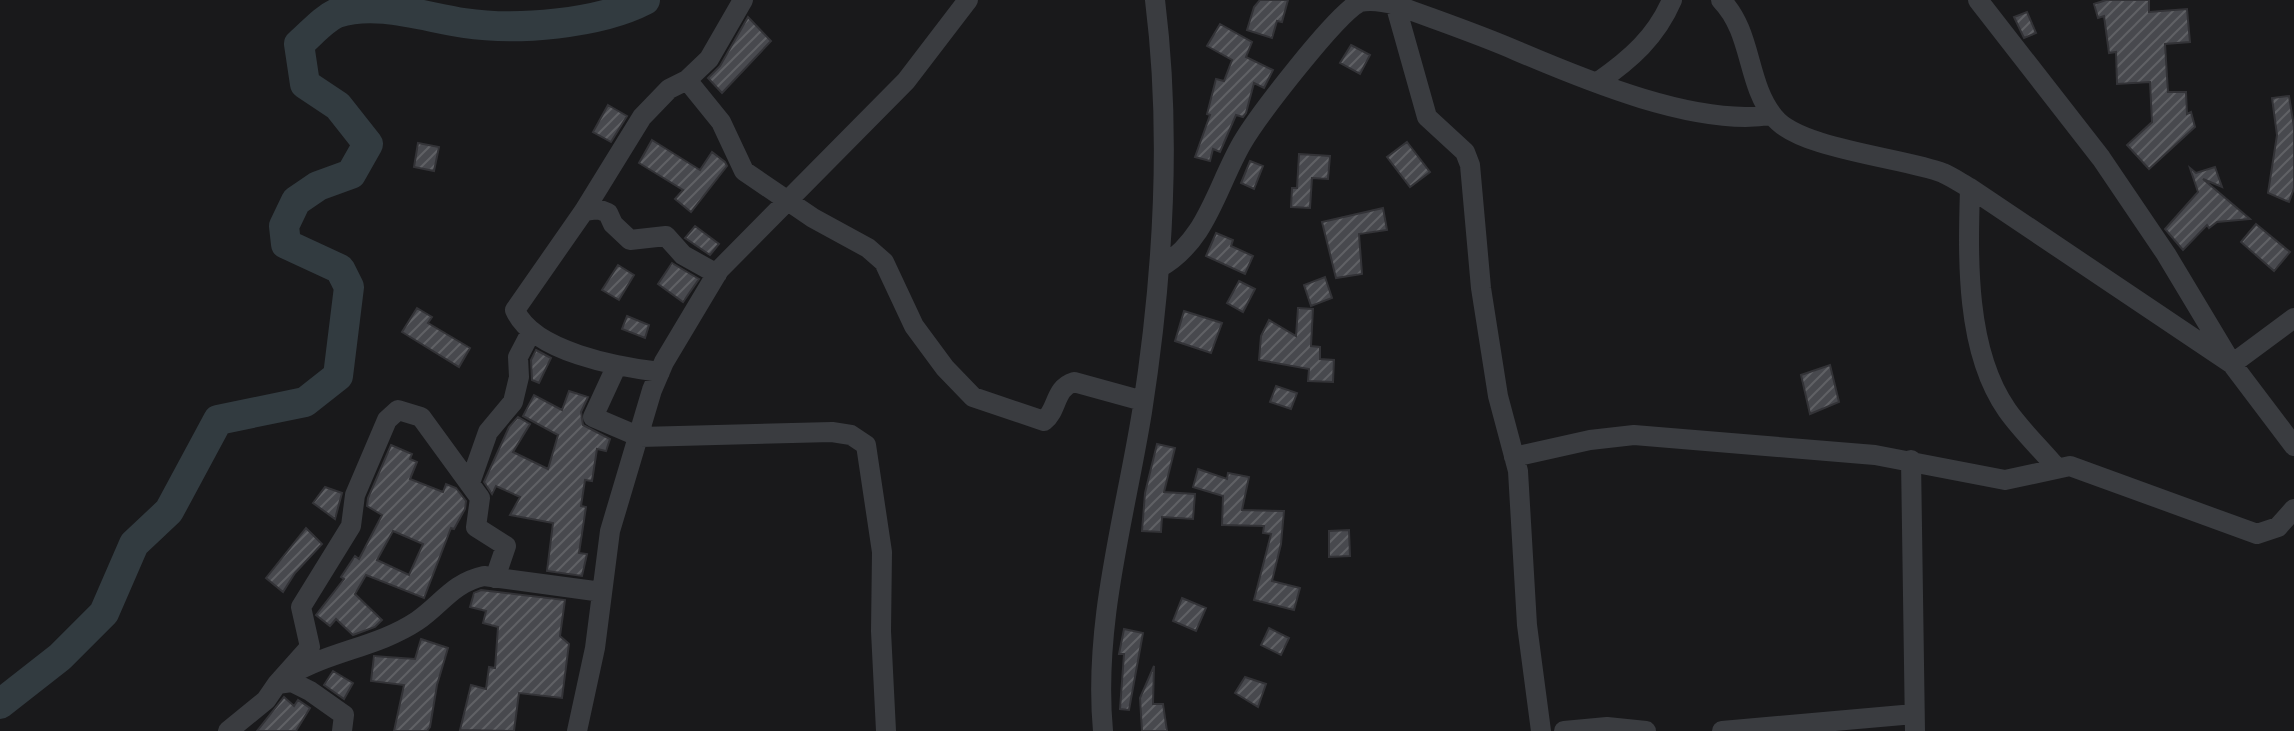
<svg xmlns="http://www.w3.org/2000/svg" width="2294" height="731" viewBox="0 0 2294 731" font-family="Ubuntu,sans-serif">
<defs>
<pattern id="building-hatch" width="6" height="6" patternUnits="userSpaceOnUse" patternTransform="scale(2)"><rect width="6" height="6" fill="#48494e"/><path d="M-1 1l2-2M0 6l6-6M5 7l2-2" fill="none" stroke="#606165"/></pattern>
</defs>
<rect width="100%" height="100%" fill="#19191b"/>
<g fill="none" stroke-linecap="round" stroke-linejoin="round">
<path stroke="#323b40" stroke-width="30" d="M0 704 60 657 104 613 134 544 169 511 218 420 305 402 338 376 349 287 340 269 286 244 284 226 296 201 318 186 351 174 368 144 338 106 305 84 299 44C310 35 323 19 337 13 377 0 424 17 464 23 516 31 599 24 645 0"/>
</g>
<path fill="url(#building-hatch)" stroke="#333337" stroke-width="2" fill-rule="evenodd" d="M1260 0H1288L1282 22 1277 21 1272 38 1247 30 1254 7Z
M2106 0H2149V12L2187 9 2190 42 2165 44 2168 92H2186L2187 114 2191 112 2195 127 2149 169 2127 145 2152 122 2150 82 2117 84 2116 52 2109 53 2104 16 2098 18 2094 4Z
M2027 12 2036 33 2024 38 2014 17Z
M748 17 771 41 722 93 708 78 720 66Z
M1220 24 1252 42 1246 57 1273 70 1264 88 1254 83 1246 113 1243 117 1236 115 1220 152 1213 149 1210 161 1195 157 1210 115 1207 114 1216 79 1224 81 1232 60 1207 46Z
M1351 45 1370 55 1360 74 1340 63Z
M2289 96 2294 127V188L2289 202 2268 193 2277 135 2272 98Z
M608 105 627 116 611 142 593 132Z
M652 140 700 170 712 152 725 162 727 166 691 212 675 199 683 190 639 163Z
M1407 142 1430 172 1410 187 1387 157Z
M418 143 439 147 434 171 414 167Z
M1299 154 1330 156 1328 179 1312 178 1310 208 1291 207 1292 188H1297Z
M1250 161 1263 166 1254 189 1241 183Z
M2215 167 2222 187 2203 179 2250 219 2217 222 2209 228 2207 225 2183 250 2165 229 2198 192 2190 168 2196 173Z
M1383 208 1387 230 1359 234 1362 274 1336 278 1322 222Z
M2256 224 2290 252 2274 271 2241 242Z
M695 226 719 244 710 255 685 238Z
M1216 233 1233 240 1231 246 1253 256 1245 274 1206 256Z
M672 263 699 279 683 302 658 284Z
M618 265 634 275 619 300 602 290Z
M1325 277 1332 298 1311 306 1304 285Z
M1239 281 1255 289 1243 312 1227 303Z
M417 308 432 317 428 323 470 348 459 367 402 332Z
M1298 308 1313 309 1311 346 1320 347V359L1334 360 1333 382 1308 381 1309 369 1259 360 1261 336 1269 320 1296 336Z
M1184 311 1222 323 1211 353 1175 341Z
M627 316 649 325 645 338 622 329Z
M536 350 551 358 539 383 532 380 531 360Z
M1830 365 1839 402 1810 414 1801 375Z
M1276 386 1297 393 1291 409 1270 402Z
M569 391 588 397 581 412 583 425 610 439 606 451 597 449 592 481 585 480 581 506 586 507 579 553 587 554 582 576 547 571 553 523 510 515 520 497 496 486 492 494 484 482 509 427 518 417 530 424 513 452 548 469 558 435 523 416 534 395 562 410Z
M1157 444 1175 448 1164 492 1195 494 1193 519 1162 517 1161 532 1142 531 1145 493Z
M391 445 412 454 410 459 417 462 410 479 443 492 446 484 456 488 466 501 465 509 454 529 451 528 424 598 366 575 355 594 382 620 375 627 353 635 336 619 330 626 316 615 344 579 341 577 355 556 359 559 382 515 367 506 368 498ZM393 531 423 544 409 575 377 560Z
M1198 469 1227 479 1228 473 1249 477 1242 510 1284 511 1281 544 1272 581 1300 588 1294 610 1254 600 1271 534 1263 533 1264 526 1222 525 1223 496 1193 487Z
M325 487 342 493 335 519 313 503Z
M306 528 322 544 295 573 283 592 266 578Z
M1349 530 1350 556 1329 557V531Z
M481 590 565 600 560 636 569 644 562 698 519 693 514 731 460 730 471 685 486 689 489 667 495 668 498 627 483 623 486 611 470 607 474 593Z
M1182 598 1206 608 1196 631 1173 621Z
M1269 628 1289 638 1281 655 1261 645Z
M1124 629 1143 633 1129 710 1120 709 1124 654H1119Z
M421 639 448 648 437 685 430 727 427 731H394L404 685 371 681 374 656 415 659Z
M1154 666 1153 704H1163L1167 731H1142L1140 698Z
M333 671 353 683 344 699 324 685Z
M1245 677 1266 684 1258 707 1235 693Z
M284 697 294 706 298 700 310 708 296 731H257Z"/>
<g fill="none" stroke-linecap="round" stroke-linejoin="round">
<path stroke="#3a3c40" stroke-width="20" d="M1394 0 1427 117 1465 152 1470 165 1481 288 1498 396 1518 471 1527 625 1541 731
M1721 0C1753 33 1746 83 1774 117 1798 149 1905 158 1943 173 1952 177 1961 183 1970 188L2232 364 2294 318
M1978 0 2101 158 2166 254 2232 364 2294 446
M687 80 721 122 744 171 813 218 868 248 884 262 914 326 945 368 973 397 1044 421C1058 410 1054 388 1074 382L1143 401
M1598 82C1631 59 1656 37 1672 0
M1970 188C1968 257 1965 350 2007 410 2021 430 2040 448 2056 467
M584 211 598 209 608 213 613 224 630 240 666 236 683 255 717 274
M1159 268C1207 241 1216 188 1242 143 1257 117 1336 14 1360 2 1370 0 1385 2 1396 5 1436 20 1478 34 1517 51 1585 80 1697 127 1771 115
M617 365 593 417 640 437 832 432 851 435 866 445 882 552 881 631 886 731
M660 372C619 367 533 352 515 310L584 211 642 117 669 89 687 80 709 59 743 0
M1514 457 1590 440 1634 435 1875 455 2005 480 2070 466 2257 534 2278 527 2294 509
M1911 460 1915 731
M470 483 488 432 513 402 519 377 518 357 531 332
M290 675C330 651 378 647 417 621 442 604 452 583 484 576L602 592
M277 684 310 647 301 607 351 526 355 495 387 420 398 410 421 417 480 498 476 527 506 546 495 578
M228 731 266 700 277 684 292 682 310 691 344 715 342 731
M577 731 595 648 610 531 652 390 664 362 719 270 906 81 968 0
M1103 731C1093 624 1125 517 1142 412 1163 277 1172 136 1155 0
M1564 731 1607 727 1646 731
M1722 731 1914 714"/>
</g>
</svg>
